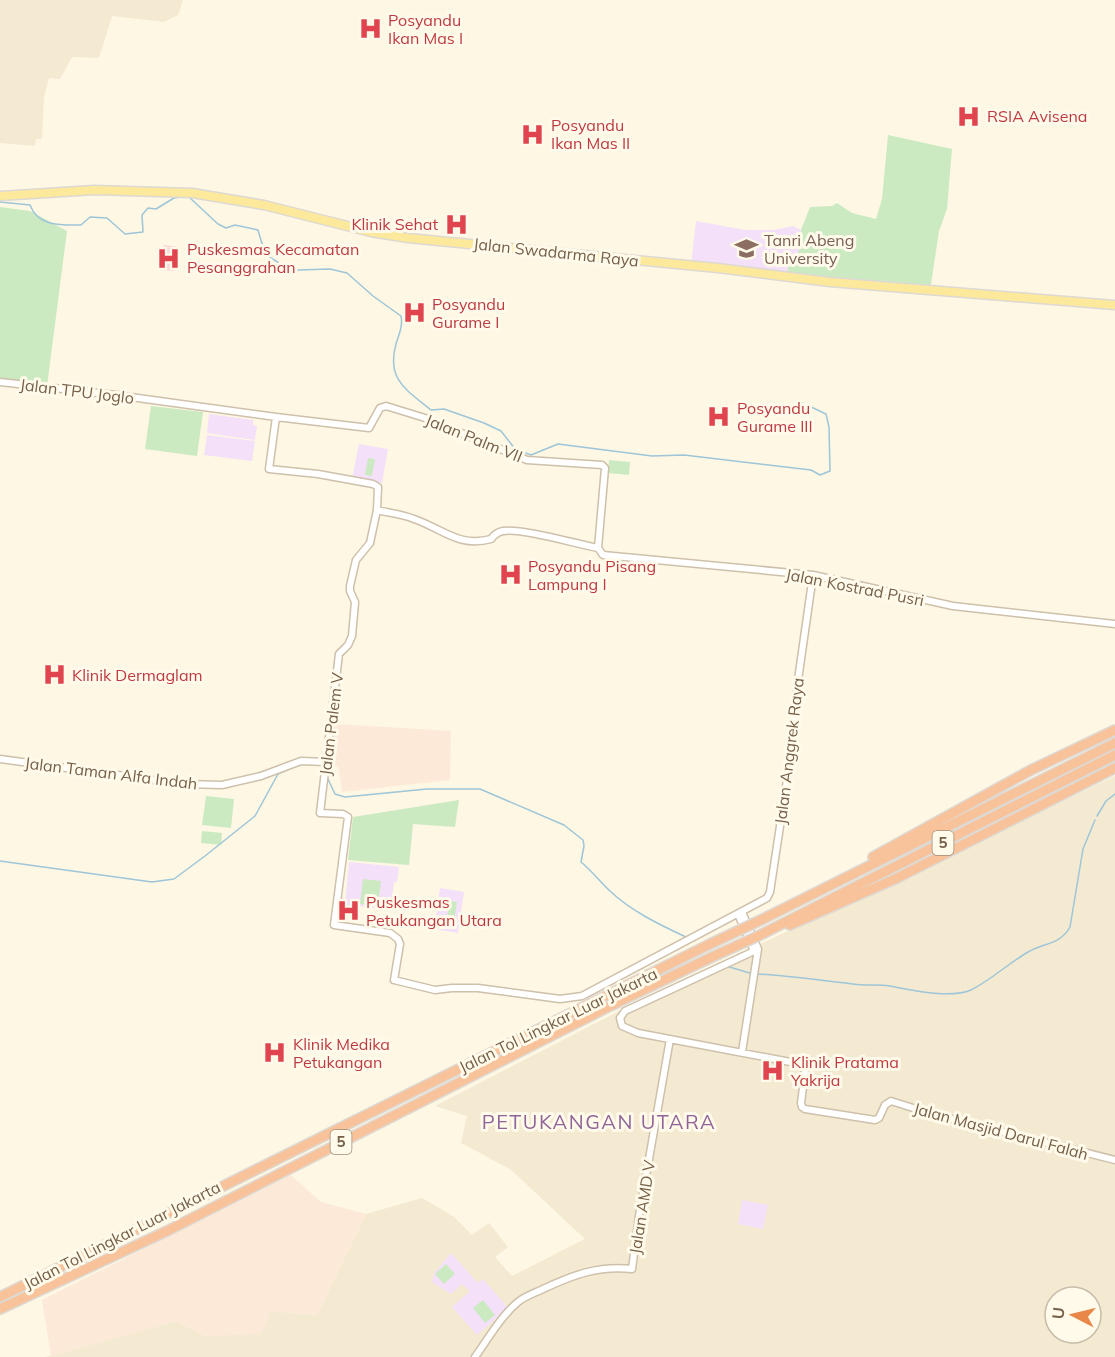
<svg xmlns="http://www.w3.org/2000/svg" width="1115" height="1357" viewBox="0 0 1115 1357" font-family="Mulish,sans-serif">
<rect width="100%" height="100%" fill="#fdf7e4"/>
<path fill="#f4ead2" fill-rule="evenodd" d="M0 0H183L178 15 164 22 112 16 99 58 72 57 60 79 49 78 44 97 42 139H36L35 146 0 143Z
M1115 776V1357H46L176 1321 206 1336 270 1311 317 1315 366 1214 422 1198 453 1216 472 1235 489 1223 508 1247 495 1257 512 1276 585 1239 510 1169 461 1143 467 1116 435 1106 621 1010ZM1055 1297H1091V1333H1055Z"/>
<path fill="#fde9d7" d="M335 724 451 731 450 780 342 792 339 768 331 761Z
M291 1175 321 1202 366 1214 317 1315 271 1311 261 1334 206 1336 176 1321 51 1356 42 1300Z"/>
<path fill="#f4e0f9" d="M696 221 745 230H774L793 226 801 230V243L797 256 789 263 786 277 691 266Z
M209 414 253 420V425L257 426 255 440 207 433Z
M207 435 255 441 252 461 204 455Z
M359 444 388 449 382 483 352 478Z
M349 862 399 867 397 882H394L391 909 345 905Z
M440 888 464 892 458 933 434 929Z
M742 1200 768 1205 763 1229 738 1224Z
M451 1253 478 1283 483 1279 508 1308 477 1335 452 1307 470 1291 462 1284 451 1294 432 1282 434 1273Z"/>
<path fill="#fbd9d7" d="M164 245 178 247 174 271 160 270Z"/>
<path fill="#cbeac2" d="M888 135 952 149 947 209 939 231 930 291 786 277 789 263 797 256 801 243V230L810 207 832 206 837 203 852 213 876 219 882 199Z
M0 207 30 211 67 231 47 386 0 382Z
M151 406 203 412 197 456 145 449Z
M368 458 375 459 372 476 365 475Z
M609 460 630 462 629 475 608 473Z
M206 796 234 799 231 828 202 825Z
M459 800 455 827 413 824 409 865 348 860 353 817Z
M202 831 222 833 221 845 201 843Z
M363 879 381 881 378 906 360 904Z
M449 901 457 902 454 921 447 920Z
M446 1264 455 1274 444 1284 435 1274Z
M483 1300 495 1315 485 1323 473 1308Z"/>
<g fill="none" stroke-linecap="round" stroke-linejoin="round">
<path stroke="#9ec5d8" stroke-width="1.5" d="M186 197H189L218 224 226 228 235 225 258 230 265 254 293 272 298 270 330 269 347 273 373 296 401 316C403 326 399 334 396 344 386 380 407 390 431 410L444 409 484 423 501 431 515 449 531 455 558 444 652 456 684 455 811 470 820 475 830 471 829 427 826 414 807 405
M0 202 30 205C38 227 62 225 81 225L90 217 107 218 125 234 143 232 142 215 148 208 156 209 174 198 181 197
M798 402 803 403
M327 777 335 794 345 797 427 789H480L564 825 583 840 584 846 581 862C593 872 599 881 610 891 631 911 660 925 686 937
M1097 816 1106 801 1115 794
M0 861 152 882 174 879 205 856 255 816 278 774 301 764
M726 966 753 974
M758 974C790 976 821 980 853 984 865 986 878 984 890 986 911 990 950 999 971 990 991 980 1009 963 1028 952 1044 943 1061 944 1070 927L1083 849 1095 820"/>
<defs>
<path id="minor" d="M0 382 116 395 276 417 269 469 318 474 373 484 378 487 377 510 370 543 356 560 350 586V591L355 602 352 636 348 645 339 654 320 813 343 814 348 817 334 925 390 933 398 939 400 944 394 980 435 990 452 988H478L560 999 582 996 767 898 770 892 787 780 798 680 813 575
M276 417 369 428 380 408 386 406 425 418 527 460 602 465 605 468 598 548
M377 510C389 513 402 514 414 519 441 528 459 548 491 539 494 535 497 532 503 531 523 528 576 544 598 548
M598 548 603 555 813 575 953 606 1115 624
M0 759 184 784 222 785 261 776 301 761 326 762
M738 914 753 949 752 952 625 1011 620 1018 622 1026 638 1033 801 1064 805 1067V1071L801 1103 802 1107 805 1109 875 1120 879 1118 885 1105 891 1101 932 1114 1115 1160
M742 1052 758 949 742 912
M475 1357C488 1339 501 1316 518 1302 525 1296 535 1293 543 1289 573 1275 599 1265 632 1269L639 1216 670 1039"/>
<path id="major" d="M0 196 94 190 192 193 264 205 371 232 408 238 718 268 830 282 1115 305"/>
<path id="highway" d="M873 857 1031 770 1115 730
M763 919 1115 743
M790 925 895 879 1115 768
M756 937 1115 755
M0 1297C236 1179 472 1062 708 945
M0 1309 167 1231 610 1006 712 957"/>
</defs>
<use href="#minor" stroke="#cec0aa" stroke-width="9"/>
<use href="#major" stroke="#ded9d3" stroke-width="11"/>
<use href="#highway" stroke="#ded9d3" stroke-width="12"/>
<use href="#minor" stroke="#fff" stroke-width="6"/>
<use href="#major" stroke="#fce99b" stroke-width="8"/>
<use href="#highway" stroke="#f8c29a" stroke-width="9"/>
<defs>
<path id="highway-bridge" d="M708 945 763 919
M712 957 756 937"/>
</defs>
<use href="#highway-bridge" stroke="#ded9d3" stroke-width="12" stroke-linecap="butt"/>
<use href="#highway-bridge" stroke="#f8c29a" stroke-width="9"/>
</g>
<defs>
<symbol id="hospital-bare" viewBox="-9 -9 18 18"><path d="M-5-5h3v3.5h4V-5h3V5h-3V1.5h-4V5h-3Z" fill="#e0444e" stroke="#fffaea" stroke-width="2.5" paint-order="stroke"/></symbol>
<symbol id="university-bare" viewBox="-9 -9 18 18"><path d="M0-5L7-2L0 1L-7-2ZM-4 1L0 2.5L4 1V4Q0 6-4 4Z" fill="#8d6e63" stroke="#fffaea" stroke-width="2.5" paint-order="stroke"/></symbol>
</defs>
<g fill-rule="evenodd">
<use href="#hospital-bare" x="354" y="12" width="33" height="33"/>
<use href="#hospital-bare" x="952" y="100" width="33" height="33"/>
<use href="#hospital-bare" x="516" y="118" width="33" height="33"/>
<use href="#hospital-bare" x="440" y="208" width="33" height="33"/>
<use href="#university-bare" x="730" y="232" width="33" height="33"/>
<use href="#hospital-bare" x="152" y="242" width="33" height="33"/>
<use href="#hospital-bare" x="398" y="296" width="33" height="33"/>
<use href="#hospital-bare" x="702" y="400" width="33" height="33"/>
<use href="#hospital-bare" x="494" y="558" width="33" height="33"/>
<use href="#hospital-bare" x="38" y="658" width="33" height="33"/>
<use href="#hospital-bare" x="332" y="894" width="33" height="33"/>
<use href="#hospital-bare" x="258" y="1036" width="33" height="33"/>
<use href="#hospital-bare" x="756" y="1054" width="33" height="33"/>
</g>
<g text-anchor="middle" stroke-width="6" stroke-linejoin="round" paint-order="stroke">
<g fill="#fffaea" stroke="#9e8e79" stroke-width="1.5">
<rect x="932.5" y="831" width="21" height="24" rx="4.5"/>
<rect x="330.5" y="1130" width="21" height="24" rx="4.5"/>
</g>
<g font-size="15" font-weight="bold" fill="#756049">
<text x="943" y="848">5</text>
<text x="341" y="1147">5</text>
</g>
<g font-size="16" fill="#be3a42" stroke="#fffaea" text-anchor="start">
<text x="388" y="26">Posyandu<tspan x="388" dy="18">Ikan Mas I</tspan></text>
<text x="987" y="122">RSIA Avisena</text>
<text x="551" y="131">Posyandu<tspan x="551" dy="18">Ikan Mas II</tspan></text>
<text x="438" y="230" text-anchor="end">Klinik Sehat</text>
<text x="187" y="255">Puskesmas Kecamatan<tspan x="187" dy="18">Pesanggrahan</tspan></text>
<text x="432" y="310">Posyandu<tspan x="432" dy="18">Gurame I</tspan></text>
<text x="737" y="414">Posyandu<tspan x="737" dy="18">Gurame III</tspan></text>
<text x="528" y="572">Posyandu Pisang<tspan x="528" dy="18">Lampung I</tspan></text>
<text x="72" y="681">Klinik Dermaglam</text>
<text x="366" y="908">Puskesmas<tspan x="366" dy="18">Petukangan Utara</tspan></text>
<text x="293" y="1050">Klinik Medika<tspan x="293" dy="18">Petukangan</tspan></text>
<text x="791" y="1068">Klinik Pratama<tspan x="791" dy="18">Yakrija</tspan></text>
</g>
<g font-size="16" fill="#785e54" stroke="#fffaea" text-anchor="start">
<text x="764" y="246">Tanri Abeng<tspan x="764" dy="18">University</tspan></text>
</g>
<g font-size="16" fill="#756049" stroke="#fffaea">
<text transform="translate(556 252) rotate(6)" y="6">Jalan Swadarma Raya</text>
<text transform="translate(77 391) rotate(7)" y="6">Jalan TPU Joglo</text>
<text transform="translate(474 438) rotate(22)" y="6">Jalan Palm VII</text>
<text transform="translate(855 587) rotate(11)" y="6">Jalan Kostrad Pusri</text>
<text transform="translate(331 724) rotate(-83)" y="6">Jalan Palem V</text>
<text transform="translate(789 751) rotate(-83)" y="6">Jalan Anggrek Raya</text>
<text transform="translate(111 773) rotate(7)" y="6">Jalan Taman Alfa Indah</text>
<text transform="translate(558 1020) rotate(-26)" y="6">Jalan Tol Lingkar Luar Jakarta</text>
<text transform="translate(1001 1131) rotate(15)" y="6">Jalan Masjid Darul Falah</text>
<text transform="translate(642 1207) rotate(-81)" y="6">Jalan AMD V</text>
<text transform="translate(122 1235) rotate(-27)" y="6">Jalan Tol Lingkar Luar Jakarta</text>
</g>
<g font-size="20" letter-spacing="1.5" fill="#906499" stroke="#fffaea">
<text x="599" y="1129">PETUKANGAN UTARA</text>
</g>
</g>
<g transform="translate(1073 1315) rotate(277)"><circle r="28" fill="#fffaea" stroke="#c8bcaa" stroke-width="1.5"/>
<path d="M0-4.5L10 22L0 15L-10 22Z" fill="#e88747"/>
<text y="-9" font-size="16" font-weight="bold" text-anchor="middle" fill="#756049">U</text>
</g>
</svg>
